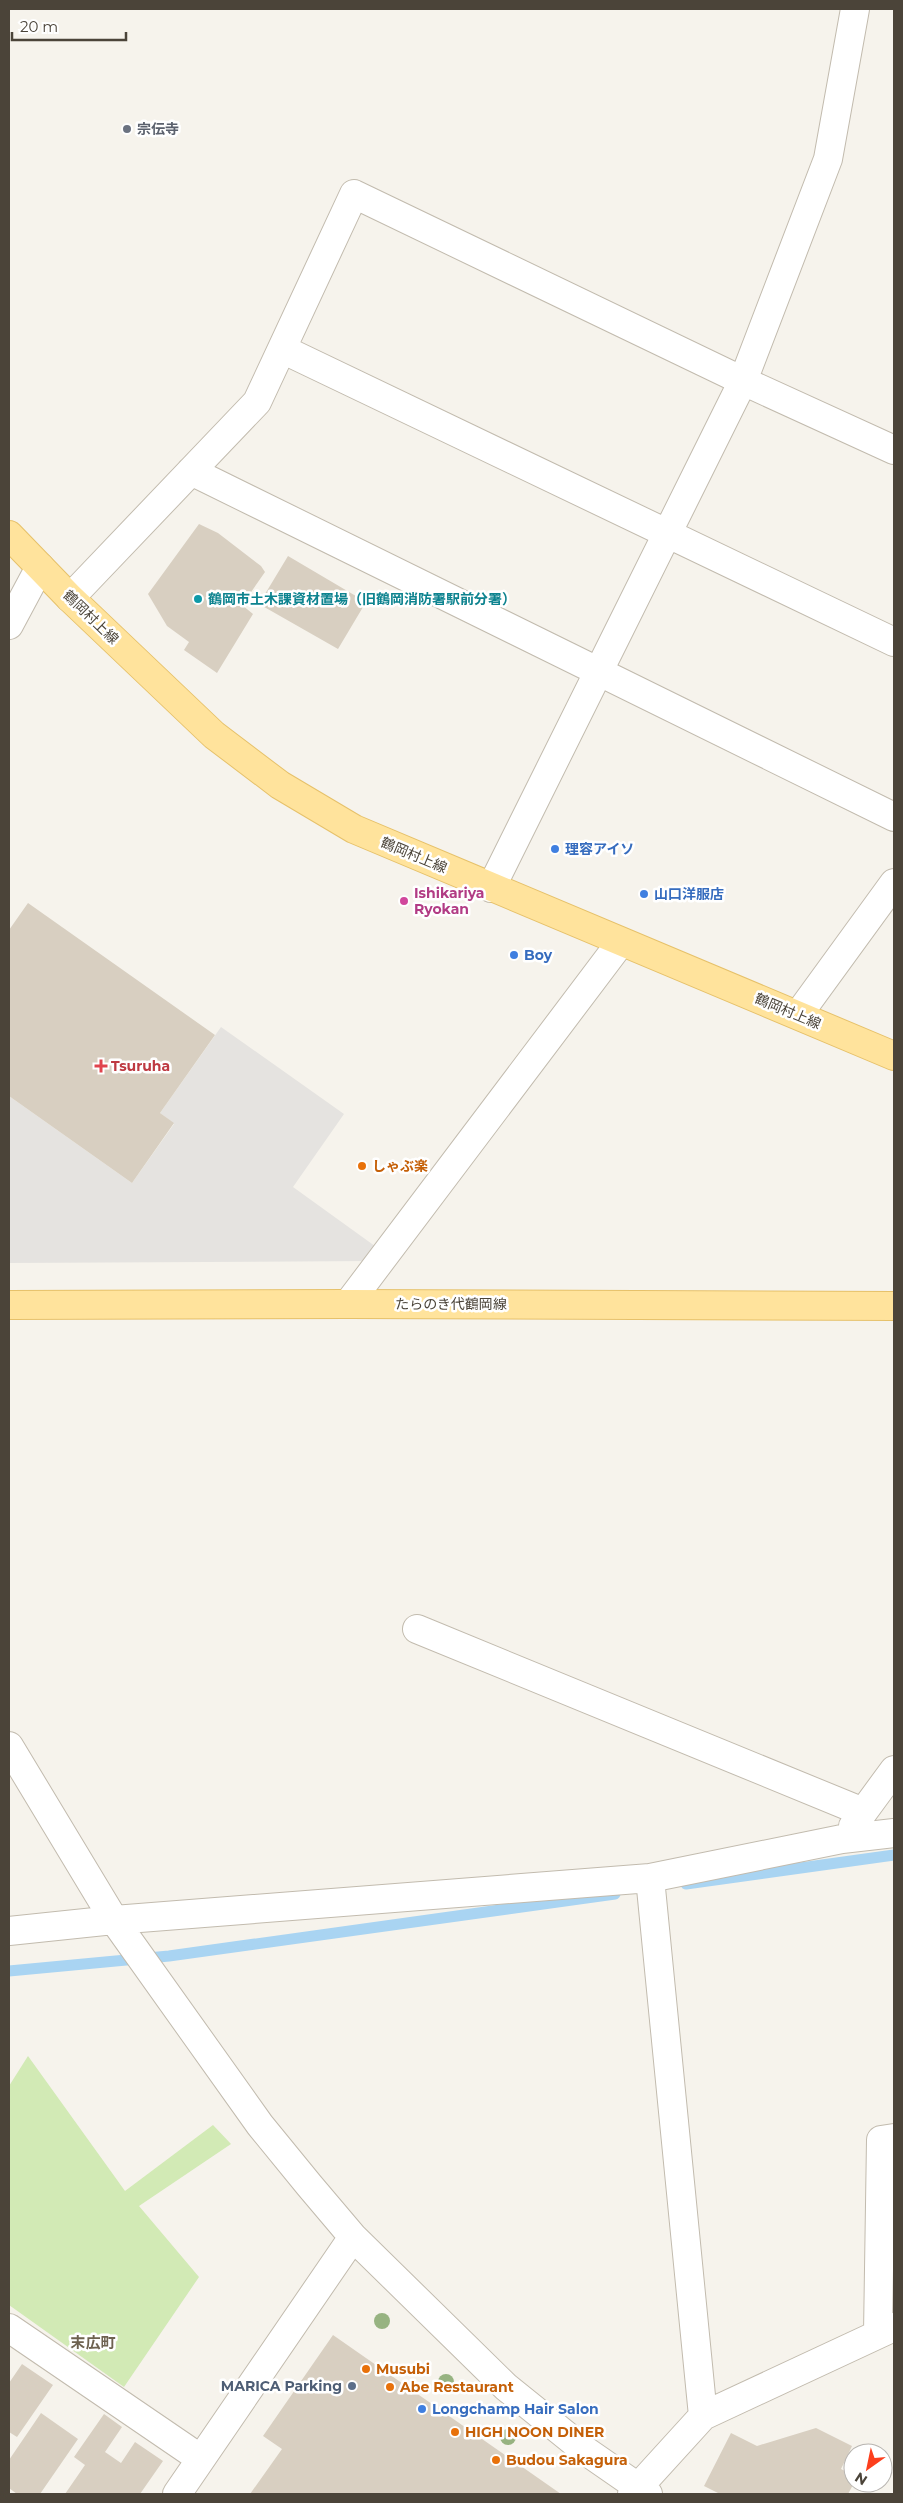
<svg xmlns="http://www.w3.org/2000/svg" width="903" height="2503" viewBox="0 0 903 2503" font-family="Montserrat,'Noto Sans JP',sans-serif">
<rect width="100%" height="100%" fill="#f6f3ec"/>
<path fill="#d2eab5" d="M28 2056 125 2191 213 2125 231 2144 139 2206 199 2277 124 2387 9 2305V2086Z"/>
<path fill="#e5e3e0" d="M221 1027 344 1114 293 1187 379 1249 371 1261 9 1263V1096L132 1183 174 1124 160 1113Z"/>
<g fill="none" stroke-linecap="round" stroke-linejoin="round">
<path stroke="#a9d4f2" stroke-width="11" d="M686 1884 894 1855
M9 1971 169 1956 615 1894"/>
</g>
<path fill="#d8cfc1" d="M199 524 218 533 261 566 265 572 242 605 253 614 217 673 184 650 189 642 167 626 148 594Z
M288 556 366 602 338 649 259 604Z
M28 903 215 1035 160 1113 174 1123 132 1183 9 1096V930Z
M333 2335 561 2494H250L282 2449 263 2436Z
M22 2364 53 2385 17 2437 9 2432V2383Z
M41 2413 78 2439 40 2494H17L9 2488V2460Z
M104 2414 122 2427 105 2452 121 2463 135 2442 163 2461 140 2494H65L85 2465 74 2457Z
M816 2428 852 2446 841 2469 853 2475 854 2483 848 2494H720L704 2486 731 2433 757 2446Z"/>
<g fill="none" stroke-linecap="round" stroke-linejoin="round">
<defs>
<path id="minor" d="M282 349 894 642
M191 471 894 817
M70 598 257 402 354 194 743 381 894 450
M9 625 40 567
M491 888 743 381 828 159 855 9
M798 1015 894 883
M348 1304 621 942
M417 1629 863 1812
M9 1746 114 1920 260 2125 309 2185 353 2237 506 2387 583 2449 648 2494
M853 1826 894 1770
M9 1931 114 1920 650 1878 842 1839 894 1833
M9 2328 201 2459
M878 2334 881 2140 894 2138
M703 2416 894 2327
M177 2494 353 2237
M632 2494 703 2416 650 1878"/>
<path id="major" d="M9 535 70 598 214 735 280 785 354 829 894 1056
M9 1305 348 1304 894 1306"/>
</defs>
<use href="#minor" stroke="#c2bbae" stroke-width="30"/>
<use href="#major" stroke="#e6c16a" stroke-width="30"/>
<use href="#minor" stroke="#fff" stroke-width="28"/>
<use href="#major" stroke="#ffe39c" stroke-width="28"/>
</g>
<g fill="#97b381">
<circle cx="382" cy="2321" r="8"/>
<circle cx="446" cy="2382" r="8"/>
<circle cx="508" cy="2437" r="8"/>
</g>
<circle fill="#6b7280" stroke="#fff" stroke-width="2" cx="127" cy="129" r="5"/>
<circle fill="#0f9aa8" stroke="#fff" stroke-width="2" cx="198" cy="599" r="5"/>
<g fill="#3f7fe0" stroke="#fff" stroke-width="2">
<circle cx="555" cy="849" r="5"/>
<circle cx="644" cy="894" r="5"/>
<circle cx="514" cy="955" r="5"/>
<circle cx="422" cy="2409" r="5"/>
</g>
<circle fill="#d1479c" stroke="#fff" stroke-width="2" cx="404" cy="901" r="5"/>
<path fill="#e0444e" stroke="#fff" stroke-width="2" d="M98.5 1058.5h5v5h5v5h-5v5h-5v-5h-5v-5h5z"/>
<g fill="#e8710a" stroke="#fff" stroke-width="2">
<circle cx="362" cy="1166" r="5"/>
<circle cx="366" cy="2369" r="5"/>
<circle cx="390" cy="2387" r="5"/>
<circle cx="455" cy="2432" r="5"/>
<circle cx="496" cy="2460" r="5"/>
</g>
<circle fill="#5c6f8a" stroke="#fff" stroke-width="2" cx="352" cy="2386" r="5"/>
<g text-anchor="middle" stroke-width="5" stroke-linejoin="round" paint-order="stroke">
<g font-size="14" font-weight="bold" fill="#5b616d" stroke="#fff" text-anchor="start">
<text x="137" y="134">宗伝寺</text>
</g>
<g font-size="14" font-weight="bold" fill="#0d838f" stroke="#fff" text-anchor="start">
<text x="208" y="604">鶴岡市土木課資材置場（旧鶴岡消防署駅前分署）</text>
</g>
<g font-size="14" fill="#4b4439" stroke="#fff">
<text transform="translate(91 617) rotate(44)" y="5">鶴岡村上線</text>
<text transform="translate(414 855) rotate(23)" y="5">鶴岡村上線</text>
<text transform="translate(788 1011) rotate(23)" y="5">鶴岡村上線</text>
<text x="451" y="1309">たらのき代鶴岡線</text>
</g>
<g font-size="14" font-weight="bold" fill="#366cbe" stroke="#fff" text-anchor="start">
<text x="565" y="854">理容アイソ</text>
<text x="654" y="899">山口洋服店</text>
<text x="524" y="960">Boy</text>
<text x="432" y="2414">Longchamp Hair Salon</text>
</g>
<g font-size="14" font-weight="bold" fill="#b23c85" stroke="#fff" text-anchor="start">
<text x="414" y="898">Ishikariya<tspan x="414" dy="16">Ryokan</tspan></text>
</g>
<g font-size="14" font-weight="bold" fill="#be3a42" stroke="#fff" text-anchor="start">
<text x="111" y="1071">Tsuruha</text>
</g>
<g font-size="14" font-weight="bold" fill="#c56008" stroke="#fff" text-anchor="start">
<text x="372" y="1171">しゃぶ楽</text>
<text x="376" y="2374">Musubi</text>
<text x="400" y="2392">Abe Restaurant</text>
<text x="465" y="2437">HIGH NOON DINER</text>
<text x="506" y="2465">Budou Sakagura</text>
</g>
<g font-size="14" font-weight="bold" fill="#4e5e75" stroke="#fff" text-anchor="end">
<text x="342" y="2391">MARICA Parking</text>
</g>
<g font-size="15" font-weight="bold" fill="#6e6250" stroke="#fff">
<text x="93" y="2348">末広町</text>
</g>
</g>
<rect width="903" height="2503" fill="none" stroke="#4b4439" stroke-width="20"/>
<g transform="translate(868 2468) rotate(213)"><circle r="24" fill="#ffffff" stroke="#b7b4b0"/>
<path d="M0-4L9 19L0 12L-9 19Z" fill="#fc3f1d"/>
<text y="-8" font-size="14" font-weight="bold" text-anchor="middle" fill="#4b4439">N</text>
</g>
<path d="M12 32v8h114v-8" fill="none" stroke="#4b4439" stroke-width="2.5"/>
<text x="20" y="32" font-size="15" fill="#4b4439" stroke="#ffffff" stroke-width="4" paint-order="stroke">20 m</text>
</svg>
